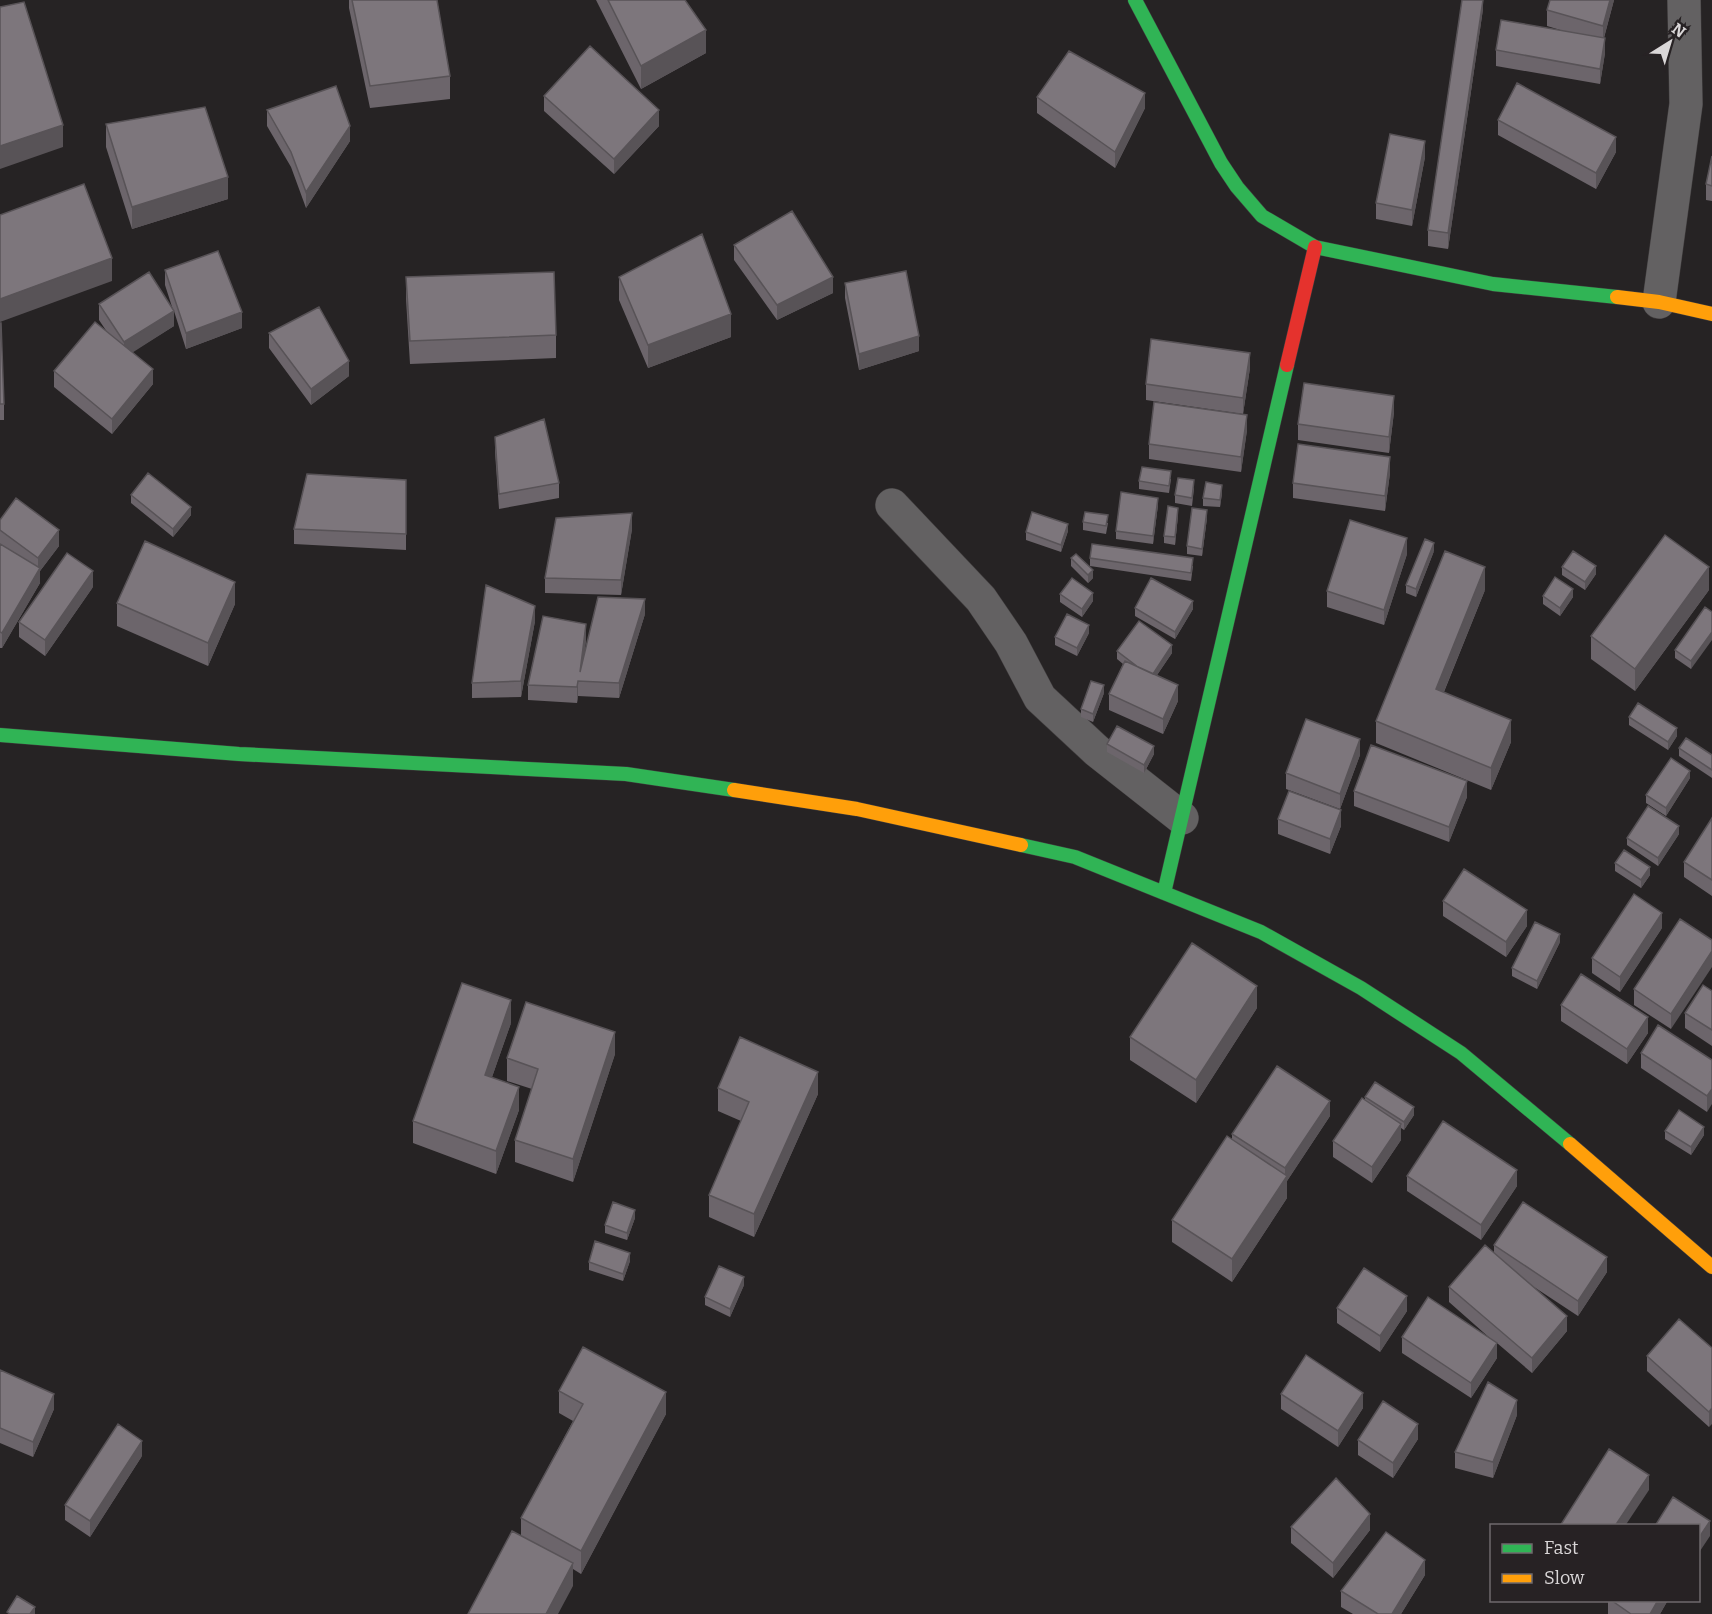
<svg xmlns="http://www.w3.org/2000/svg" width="1712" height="1614" viewBox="0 0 1712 1614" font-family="Bitter,serif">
<rect width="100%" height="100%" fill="#262324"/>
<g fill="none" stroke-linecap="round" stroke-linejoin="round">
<defs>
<path id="street" d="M1659 302 1686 104 1684 0
M892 505 981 599 1011 643 1040 698 1097 751 1182 818"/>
<path id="fast" d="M1135 0 1221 163 1237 187 1262 216 1315 247 1493 284 1617 297
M0 735 239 754 626 774 734 790
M1021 845 1075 857 1261 932 1361 988 1461 1053 1570 1144
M1164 893 1287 365"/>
<path id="slow" d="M1617 297 1659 302 1712 314
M734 790 857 809 1021 845
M1570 1144 1712 1267"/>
<path id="jam" d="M1287 365 1315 247"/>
</defs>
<use href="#street" stroke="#403d3e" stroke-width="34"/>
<use href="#fast" stroke="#403d3e" stroke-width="15"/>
<use href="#slow" stroke="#403d3e" stroke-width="15"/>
<use href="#jam" stroke="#403d3e" stroke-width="15"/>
<use href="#street" stroke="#636162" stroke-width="33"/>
<use href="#fast" stroke="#30b455" stroke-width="14"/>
<use href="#slow" stroke="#ff9f0a" stroke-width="14"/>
<use href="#jam" stroke="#e5322d" stroke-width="14"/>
</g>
<path fill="#6c656b" d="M349 0H437L450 76V99L370 108 349 8Z
M596 0H685L706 53 641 89Z
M1483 0V9L1448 249 1428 246V230Z
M1550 0H1614L1604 38 1605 53 1600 84 1496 66V50L1567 32 1547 26V10Z
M544 96 659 126 614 174 544 111Z
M1037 97 1145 108 1115 168 1037 113Z
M267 110 350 141 306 208 291 167 267 126Z
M1498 120 1616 152 1596 189 1498 135Z
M106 124 228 199 132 229 106 147Z
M1712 156V201L1706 200V184Z
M1425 157 1412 226 1376 219V203Z
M734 245 833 293 777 320 734 260Z
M165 270 242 328 186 349 174 311V326L132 352 153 384 112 434 54 387V371L107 332 99 320V304L173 310 165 285Z
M406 277 556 335V358L410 364 406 299Z
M619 277 731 337 648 368 619 300Z
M845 283 919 351 859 370 845 298Z
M0 323 4 404V420H0Z
M269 333 349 376 311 405 269 348Z
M1250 368 1243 414 1146 400V384Z
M1394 412 1389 453 1298 440V424Z
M1247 430 1241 472 1149 459V444Z
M495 437 559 483V498L499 509 495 452Z
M1390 473 1385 511 1293 498V483Z
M1171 479 1169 493 1139 489V481Z
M406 480V550L294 544V529Z
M1194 488 1192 506 1175 503V495Z
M1222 493 1220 507 1203 506V498Z
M131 495 191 515 173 537 131 503Z
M1158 505 1153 544 1116 539V531Z
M1178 515 1175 545 1164 543V536Z
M1207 518 1202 556 1187 554V546Z
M0 520 59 546 40 571V583L2 648H0Z
M1083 522 1108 523 1106 534 1083 530Z
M632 529 621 595 545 593V578Z
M1068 531 1061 552 1026 540V532Z
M1434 551 1416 597 1406 593V585Z
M1407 554 1384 625 1327 607V591Z
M1071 558 1093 578 1088 583 1071 566Z
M1090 558 1193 566 1191 581 1090 566Z
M1562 567 1596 574 1585 590 1562 575Z
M93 587 45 656 19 637V622Z
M1485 590 1444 692 1511 742 1491 790 1376 743V721Z
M1709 590 1635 691 1591 659V636Z
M1060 594 1093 601 1082 617 1060 602Z
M1543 596 1573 597 1560 616 1543 604Z
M117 603 235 604 208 666 117 626Z
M1135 608 1193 609 1175 639 1135 616Z
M1712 612 1691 669 1675 658V650Z
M645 614 619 698 578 696 577 703 528 700V685L586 640 584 655Z
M535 621 521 697 472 698V683Z
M1089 633 1077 656 1055 645V637Z
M1117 651 1172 653 1157 675 1178 701 1163 734 1109 710V694L1123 664 1117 659Z
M1104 693 1093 722 1081 717V709Z
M1629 717 1677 736 1668 750 1629 725Z
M1107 744 1154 754 1144 773 1107 752Z
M1679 748 1712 755V778L1679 756Z
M1360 755 1340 809 1286 789V773Z
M1690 778 1666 816 1646 803V795Z
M1354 791 1467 797 1449 842 1354 806Z
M1278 819 1341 826 1330 854 1278 834Z
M1712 819V896L1684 877V862Z
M1679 834 1658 866 1627 845V838Z
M1615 863 1650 875 1641 888 1615 871Z
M1443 901 1527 926 1506 957 1443 916Z
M1680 919 1671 1029 1634 1005V989Z
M1662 928 1620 992 1592 973V958Z
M1560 942 1537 989 1512 976V968Z
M1712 991V1046L1685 1028V1013Z
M1561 1005 1648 1033 1627 1064 1561 1021Z
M1257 1008 1196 1103 1130 1060V1037Z
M511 1023 492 1077 519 1110 496 1174 413 1143V1121Z
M1641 1053 1712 1060 1707 1112 1641 1068Z
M615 1054 573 1182 515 1162V1140L532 1089 507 1081V1058Z
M718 1088 818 1094 754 1237 709 1217V1195L741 1121 718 1111Z
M1365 1097 1414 1115 1404 1130 1401 1128V1140L1372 1183 1333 1157V1141L1365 1100Z
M1330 1116 1287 1181V1198L1232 1282 1172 1242V1220L1232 1140V1134Z
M1665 1131 1704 1135 1691 1155 1665 1139Z
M1407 1176 1517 1186 1481 1240 1407 1191Z
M635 1218 627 1240 605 1233V1225Z
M1494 1245 1607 1272 1578 1316 1534 1287 1567 1331 1532 1373 1497 1343V1358L1471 1398 1402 1353V1337L1492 1340 1449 1302V1287L1494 1253Z
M630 1261 623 1281 589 1270V1262Z
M744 1285 730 1317 705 1305V1297Z
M1337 1308 1407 1311 1380 1352 1337 1323Z
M1712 1348 1709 1427 1647 1371V1356Z
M0 1370 54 1409 33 1457 0 1443Z
M559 1391 666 1414 581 1574 573 1569V1586L521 1536V1518L573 1421 559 1413Z
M1281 1394 1363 1408 1338 1447 1281 1409Z
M1517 1415 1493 1478 1455 1468V1452Z
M1418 1439 1393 1478 1358 1455V1440Z
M142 1456 90 1537 65 1520V1505Z
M1291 1527 1370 1530 1333 1578 1291 1543Z
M1425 1575 1401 1614H1353L1341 1607V1591Z
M1608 1600H1668L1660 1614H1608Z"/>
<path fill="#585357" d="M1483 0V9L1448 249V233Z
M1610 0H1614L1603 41V26Z
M706 30V53L641 89V66Z
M1605 38V53L1600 84V69Z
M1145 93V108L1115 168V152Z
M659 110V126L614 174V159Z
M63 125V147L0 169V146Z
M350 126V141L306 208V192Z
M1616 137V152L1596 189V173Z
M1425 141V157L1412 226V210Z
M228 177V199L132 229V207Z
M112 258V281L0 322V299Z
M833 277V293L777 320V305Z
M174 311V326L124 358V342Z
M242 312V328L186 349V333Z
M731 314V337L648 368V345Z
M919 336V351L859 370V354Z
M1250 353V368L1243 414V398Z
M349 361V376L311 405V389Z
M153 369V384L112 434V419Z
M1394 396V412L1389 453V437Z
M1247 415V430L1241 472V457Z
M1390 457V473L1385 511V496Z
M1222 485V493L1220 507V500Z
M1158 498V505L1153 544V536Z
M191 507V515L173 537V529Z
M1178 508V515L1175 545V537Z
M1207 510V518L1202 556V549Z
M632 513V529L621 595V580Z
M1068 524V531L1061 552V545Z
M59 530V546L40 571V583L2 648V633L38 571V558Z
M1407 538V554L1384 625V610Z
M1434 543V551L1416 597V589Z
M1596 566V574L1585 590V582Z
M1485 567V590L1436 711V689Z
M1709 567V590L1635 691V669Z
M1093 570V578L1088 583V575Z
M93 571V587L45 656V640Z
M235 582V604L208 666V643Z
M1573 589V597L1560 616V608Z
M1093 593V601L1082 617V609Z
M645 599V614L619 698V683Z
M1193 601V609L1175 639V632Z
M535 606V621L521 697V681Z
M586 624V640L581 681 580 672Z
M1089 625V633L1077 656V648Z
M1712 632V640L1691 669V661Z
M1172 645V653L1151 684V676Z
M578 681V696L577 703V687Z
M1104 685V693L1093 722V714Z
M1178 685V701L1163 734V719Z
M1511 720V742L1491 790V768Z
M1677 728V736L1668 750V742Z
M1360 739V755L1340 809V794Z
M1154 746V754L1144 773V765Z
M1690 771V778L1666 816V808Z
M1467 781V797L1449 842V827Z
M1341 810V826L1330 854V839Z
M1679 826V834L1658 866V858Z
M1650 867V875L1641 888V880Z
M1527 910V926L1506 957V942Z
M1662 913V928L1620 992V977Z
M1560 934V942L1537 989V981Z
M1712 951V967L1671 1029V1014Z
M1257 986V1008L1196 1103V1080Z
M511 1000V1023L485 1097V1075Z
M1648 1017V1033L1627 1064V1049Z
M615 1032V1054L573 1182V1159Z
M818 1072V1094L754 1237V1214Z
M519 1087V1110L496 1174V1151Z
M1712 1089V1104L1707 1112V1096Z
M1330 1101V1116L1287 1181V1198L1232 1282V1259L1285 1178V1168Z
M1414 1107V1115L1404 1130V1122Z
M1401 1124V1140L1372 1183V1167Z
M1704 1127V1135L1691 1155V1147Z
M1517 1170V1186L1481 1240V1225Z
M635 1210V1218L627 1240V1233Z
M630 1253V1261L623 1281V1274Z
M1607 1257V1272L1578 1316V1301Z
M744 1277V1285L730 1317V1309Z
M1407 1296V1311L1380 1352V1336Z
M1567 1316V1331L1532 1373V1358Z
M1497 1343V1358L1471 1398V1383Z
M666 1392V1414L581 1574V1551Z
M1363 1393V1408L1338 1447V1431Z
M54 1394V1409L33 1457V1442Z
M1517 1400V1415L1493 1478V1462Z
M1712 1408V1424L1709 1427V1412Z
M1418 1424V1439L1393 1478V1463Z
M142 1441V1456L90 1537V1521Z
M1649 1475V1490L1625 1526H1615Z
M1370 1514V1530L1333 1578V1563Z
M1710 1521V1536L1698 1554V1539Z
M1425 1560V1575L1401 1614H1392Z
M573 1563V1586L558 1614H546Z
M1658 1600H1668L1660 1614H1650Z
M35 1607V1614H30Z"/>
<path fill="#7d767c" stroke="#585357" stroke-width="1.5" d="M352 0H437L450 76 370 86Z
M608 0H685L706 30 641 66Z
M1462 0H1483L1448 233 1428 230Z
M1550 0H1610L1603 26 1547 10Z
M24 2 63 125 0 146V7Z
M1501 20 1605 38 1600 69 1496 50Z
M590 46 659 110 614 159 544 96Z
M1069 51 1145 93 1115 152 1037 97Z
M1517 83 1616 137 1596 173 1498 120Z
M336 86 350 126 306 192 291 152 267 110Z
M205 107 228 177 132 207 106 124Z
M1390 134 1425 141 1412 210 1376 203Z
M1712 156V186L1706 184Z
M84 184 112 258 0 299V215Z
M792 211 833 277 777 305 734 245Z
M702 234 731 314 648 345 619 277Z
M218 251 242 312 186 333 165 270Z
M906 271 919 336 859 354 845 283Z
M149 272 174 311 124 342 99 304Z
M554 272 556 335 410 341 406 277Z
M319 307 349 361 311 389 269 333Z
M95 322 153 369 112 419 54 371Z
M0 323H1L4 404H0Z
M1151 339 1250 353 1243 398 1146 384Z
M1304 383 1394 396 1389 437 1298 424Z
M1154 402 1247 415 1241 457 1149 444Z
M544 419 559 483 499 494 495 437Z
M1298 444 1390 457 1385 496 1293 483Z
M1142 467 1171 471 1169 486 1139 481Z
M148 473 191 507 173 529 131 495Z
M307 474 406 480V534L294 529Z
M1178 478 1194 480 1192 498 1175 495Z
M1206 482 1222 485 1220 500 1203 498Z
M1121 492 1158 498 1153 536 1116 531Z
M16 498 59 530 38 558 0 530V520Z
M1168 506 1178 508 1175 537 1164 536Z
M1192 508 1207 510 1202 549 1187 546Z
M1032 512 1068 524 1061 545 1026 532Z
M1085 512 1108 515 1106 526 1083 522Z
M632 513 621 580 545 578 556 518Z
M1350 520 1407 538 1384 610 1327 591Z
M1665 535 1709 567 1635 669 1591 636Z
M1425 539 1434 543 1416 589 1406 585Z
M145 541 235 582 208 643 117 603Z
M0 544 40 568 2 633 0 632Z
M1092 544 1193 558 1191 573 1090 558Z
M1445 551 1485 567 1436 689 1511 720 1491 768 1376 721Z
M1573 551 1596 566 1585 582 1562 567Z
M67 553 93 571 45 640 19 622Z
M1076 554 1093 570 1088 575 1071 558Z
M1555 577 1573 589 1560 608 1543 596Z
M1072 578 1093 593 1082 609 1060 594Z
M1151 578 1193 601 1175 632 1135 608Z
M486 585 535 606 521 681 472 683Z
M598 597 645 599 619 683 578 681 577 687 528 685 543 616 586 624 580 672Z
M1705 607 1712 612V632L1691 661 1675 650Z
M1067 614 1089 625 1077 648 1055 637Z
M1139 621 1172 645 1153 674 1138 667 1117 651Z
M1125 661 1178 685 1163 719 1109 694Z
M1091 681 1104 685 1093 714 1081 709Z
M1638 703 1677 728 1668 742 1629 717Z
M1306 719 1360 739 1340 794 1286 773Z
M1117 726 1154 746 1144 765 1107 744Z
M1686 738 1712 755V770L1679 748Z
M1371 745 1467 781 1449 827 1354 791Z
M1671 758 1690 771 1666 808 1646 795Z
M1289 791 1341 810 1330 839 1278 819Z
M1648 806 1679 826 1658 858 1627 838Z
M1712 818V880L1684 862Z
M1624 850 1650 867 1641 880 1615 863Z
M1464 869 1527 910 1506 942 1443 901Z
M1634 894 1662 913 1620 977 1592 958Z
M1680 919 1712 940V951L1671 1014 1634 989Z
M1535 922 1560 934 1537 981 1512 968Z
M1192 943 1257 986 1196 1080 1130 1037Z
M1581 974 1648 1017 1627 1049 1561 1005Z
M462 983 511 1000 485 1075 519 1087 496 1151 413 1121Z
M1703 985 1712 991V1030L1685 1013Z
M526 1002 615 1032 573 1159 515 1140 538 1069 507 1058Z
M1658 1025 1712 1060V1089L1707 1096 1641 1053Z
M740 1037 818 1072 754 1214 709 1195 749 1102 718 1088Z
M1277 1066 1330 1101 1285 1168 1232 1134Z
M1375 1082 1414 1107 1404 1122 1365 1097Z
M1362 1098 1401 1124 1372 1167 1333 1141Z
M1679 1110 1704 1127 1691 1147 1665 1131Z
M1443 1121 1517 1170 1481 1225 1407 1176Z
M1227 1136 1287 1176 1232 1259 1172 1220Z
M613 1202 635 1210 627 1233 605 1225Z
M1523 1202 1607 1257 1578 1301 1494 1245Z
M595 1241 630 1253 623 1274 589 1262Z
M1485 1245 1567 1316 1532 1358 1449 1287Z
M719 1266 744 1277 730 1309 705 1297Z
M1364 1268 1407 1296 1380 1336 1337 1308Z
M1428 1297 1497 1343 1471 1383 1402 1337Z
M1679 1319 1712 1348V1408L1709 1412 1647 1356Z
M583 1347 666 1392 581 1551 521 1518 583 1404 559 1391Z
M1306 1355 1363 1393 1338 1431 1281 1394Z
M0 1370 54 1394 33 1442 0 1428Z
M1488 1382 1517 1400 1493 1462 1455 1452Z
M1383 1401 1418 1424 1393 1463 1358 1440Z
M118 1424 142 1441 90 1521 65 1505Z
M1609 1449 1649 1475 1615 1526H1560Z
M1336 1478 1370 1514 1333 1563 1291 1527Z
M1673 1497 1710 1521 1698 1539V1526H1655Z
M512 1531 573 1563 546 1614H468Z
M1386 1532 1425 1560 1392 1614H1378L1341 1591Z
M17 1596 35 1607 30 1614H10L7 1612Z
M1611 1600H1658L1650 1614H1631Z"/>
<rect x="1490" y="1524" width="210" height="78" fill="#272224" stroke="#6f6a6c" stroke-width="1.5"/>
<rect x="1502" y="1544" width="30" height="9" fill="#30b455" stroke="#6f6a6c" stroke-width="1.5"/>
<text x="1544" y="1554" font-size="18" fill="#dad7d8">Fast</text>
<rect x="1502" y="1574" width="30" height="9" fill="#ff9f0a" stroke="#6f6a6c" stroke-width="1.5"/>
<text x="1544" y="1584" font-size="18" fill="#dad7d8">Slow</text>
<g transform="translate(1670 42) rotate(37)" stroke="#272224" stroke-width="4.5" paint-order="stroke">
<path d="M0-4.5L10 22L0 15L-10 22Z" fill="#dad7d8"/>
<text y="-9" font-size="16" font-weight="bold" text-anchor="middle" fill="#dad7d8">N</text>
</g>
</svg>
